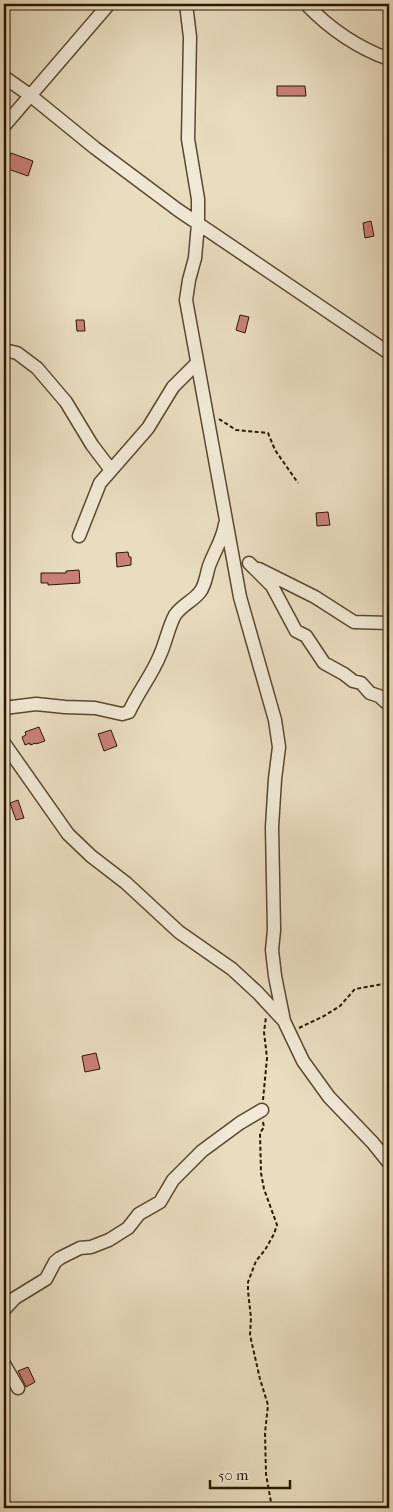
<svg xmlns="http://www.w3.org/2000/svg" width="393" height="1512" viewBox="0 0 393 1512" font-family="'IM FELL French Canon',serif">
<rect width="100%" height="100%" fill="#e9ddc0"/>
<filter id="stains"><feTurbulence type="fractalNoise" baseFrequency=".004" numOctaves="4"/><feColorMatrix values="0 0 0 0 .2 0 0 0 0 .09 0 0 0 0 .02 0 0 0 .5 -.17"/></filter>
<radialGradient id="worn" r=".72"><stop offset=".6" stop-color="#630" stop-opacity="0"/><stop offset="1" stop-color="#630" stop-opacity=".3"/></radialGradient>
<path fill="#ca8079" stroke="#2b1700" d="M277 86H305L306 96H277Z
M11 153 33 161 28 176 5 168Z
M371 221 374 236 365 238 363 223Z
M240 315 249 317 245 333 236 330Z
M76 320H84L85 331H77Z
M328 512 330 525 317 526 316 513Z
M128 552 129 557H131V565L117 567 116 553Z
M79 570 80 583 48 585V583H41V573H66V571Z
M39 727 45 741 36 744V743L30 745V743L25 745 22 737 26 735 25 732Z
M111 730 117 746 104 751 98 734Z
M18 800 24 818 16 820 10 803Z
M96 1053 100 1069 85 1072 82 1056Z
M28 1367 35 1382 26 1387 18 1371Z"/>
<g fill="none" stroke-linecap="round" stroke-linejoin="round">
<defs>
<path id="minor" d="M186 4 190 37 188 139 198 199V224L195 258 189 280 186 300 240 597 275 720 279 747 275 779 272 827 274 930 272 950 275 976 284 1021 303 1061 329 1097 373 1143 389 1163
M306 4C329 28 358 48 389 59
M4 77 31 96 95 148 178 210 389 353
M4 126 109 4
M4 350 17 353 37 368 66 402 92 445 111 470
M79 536 100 483 148 428 173 387 197 363
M249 563 272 586 296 631 306 636 324 663 344 674 353 681 361 683 370 693 379 696 389 705
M259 569 315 597 354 622 389 623
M4 708 36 704 65 707 95 708 122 714 129 712C138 692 152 675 160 655 166 642 168 628 175 615 182 605 193 601 200 592 206 584 206 575 209 566 214 552 223 539 225 524
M4 743 68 834 91 856 126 883 179 932 232 969 258 993 284 1021
M4 1310 15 1298 46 1279 55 1262 60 1258 80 1248 91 1247 109 1240 128 1228 139 1214 160 1202 173 1180 202 1151 240 1123 262 1110
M4 1364 18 1388"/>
</defs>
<use href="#minor" stroke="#5a4830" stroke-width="15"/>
<path stroke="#2b1700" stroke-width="2" stroke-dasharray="4 2.5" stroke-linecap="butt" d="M219 419 236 430 268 433 275 450 298 483
M299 1028 324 1016 340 1006 355 989 389 983
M263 1100 267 1058 264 1032 266 1017
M263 1122 264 1127 260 1133 261 1173 264 1189 277 1225 274 1234 265 1250 256 1261 248 1282V1291L251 1318 250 1335 260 1379 268 1405 265 1433 266 1474 272 1508"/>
<use href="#minor" stroke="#f1e9d6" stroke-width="12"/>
</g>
<rect width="393" height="1512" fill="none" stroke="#e9ddc0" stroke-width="20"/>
<rect x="5" y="5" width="383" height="1502" fill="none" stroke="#2b1700" stroke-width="2.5"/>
<rect x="10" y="10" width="373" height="1492" fill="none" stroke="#2b1700"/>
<path d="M210 1480v8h80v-8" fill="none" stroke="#2b1700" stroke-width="2.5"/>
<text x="218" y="1480" font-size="15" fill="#2b1700" stroke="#f1e9d6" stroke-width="4" paint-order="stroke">50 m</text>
<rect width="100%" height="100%" filter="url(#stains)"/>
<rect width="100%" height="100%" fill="url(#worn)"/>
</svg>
